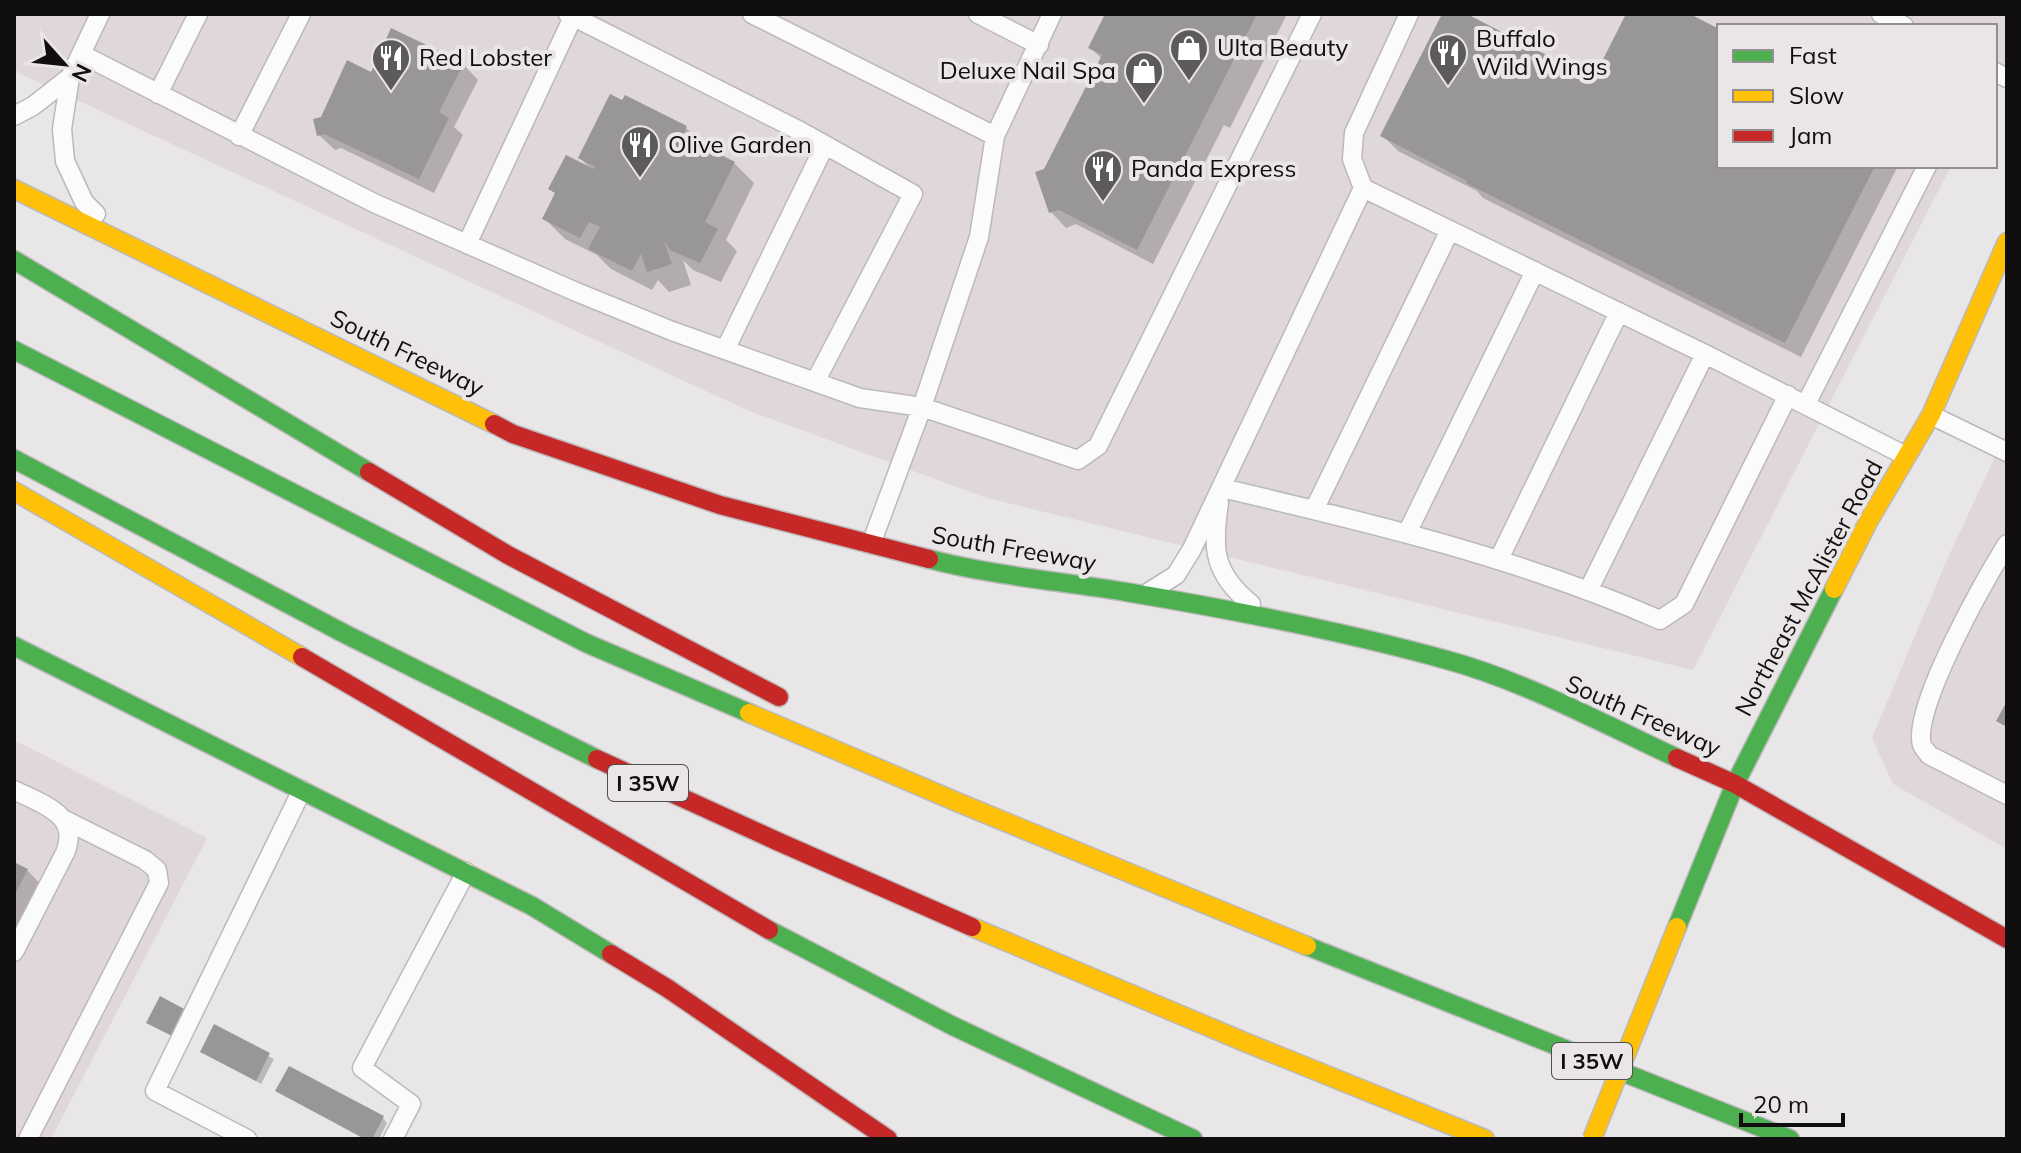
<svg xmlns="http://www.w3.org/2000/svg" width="2021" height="1153" viewBox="0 0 2021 1153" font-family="Mulish,sans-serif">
<rect width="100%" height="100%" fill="#e9e6e7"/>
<path fill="#dfd7db" d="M14 14H2007V58L1995 81V26H1719V166H1951L1693 670 987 498 747 410 14 71Z
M2007 431V849L1893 784 1872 738 1946 562Z
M14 740 207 838 51 1139H14Z"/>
<path fill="#0003" d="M1107 14H1287L1230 128 1224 125 1153 264 1076 224 1066 228 1051 212 1045 170 1102 59 1090 47Z
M1444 14H1463L1594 81 1628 14H1685L1719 31V166H1898L1801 357 1483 198 1477 191 1398 151 1382 135Z
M463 64 478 80 454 127 463 135 434 193 341 148 335 150 319 135 322 119 372 75Z
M686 128 706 148 734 163 754 183 726 240 737 251 721 282 693 270 683 260 691 285 669 292 658 280 652 290 611 269 597 255 565 239 545 219 557 195 551 189 591 169 580 158Z
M14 864 27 870 47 891 14 942Z
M215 1027 274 1059 261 1084 202 1051Z
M278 1091 383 1118 387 1123 379 1139H364Z"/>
<path fill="#999697" d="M1105 14H1257L1137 250 1059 210 1049 213 1035 172 1044 169 1102 55 1088 48Z
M1442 14H1467L1593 79 1626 14H1690L1719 29V166H1875L1785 343 1466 183 1467 181 1380 136Z
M391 28 464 63 439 112 449 118 419 179 324 134 317 136 313 119 321 117 347 60 371 72Z
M610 94 622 100 625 95 687 126 683 135 735 162 705 222 718 229 700 263 670 250 664 241 672 264 647 272 641 254 632 271 588 249 600 227 589 222 580 238 542 219 555 193 548 189 566 155 594 169 595 167 578 158Z
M2007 701V727L1996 721Z
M14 862 28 869 14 896Z
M160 996 188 1011 174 1037 146 1023Z
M214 1024 270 1053 256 1081 200 1052Z
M289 1066 384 1116 372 1139H365L275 1091Z"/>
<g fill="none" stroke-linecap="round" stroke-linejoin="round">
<defs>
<path id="lane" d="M568 14 800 131 913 194 815 382
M752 14 995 136
M978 14 1039 45
M1409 14 1354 133 1352 159 1363 188 1705 354 1906 456
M1881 14 1904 26
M81 54 374 203 574 291 672 331 860 398 922 407 1078 460 1098 446 1312 14
M1995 72 2007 78
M158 94 198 14
M14 116 33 106 70 77
M239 136 301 14
M96 214 84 202 65 161 62 129 70 77 100 14
M467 244 573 17
M725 350 825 145
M1806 404 1927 166
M1931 415 2007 452
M1222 488C1371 523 1519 558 1660 620L1684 604 1788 395
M1219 503C1212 549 1213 573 1251 604
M1314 510 1450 230
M1407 533 1535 271
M871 544 922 407 979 237 995 136 1052 14
M2007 544C1986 578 1911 709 1922 745 1922 747 1928 753 1929 755L2007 795
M1499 559 1619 312
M1588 591 1705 354
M1149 592 1176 575 1192 549 1363 188
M14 790C42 804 81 815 65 853L14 952
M28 1139 159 883 157 870 145 860 65 820
M247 1139 155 1091 302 790
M393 1139 411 1104 362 1068 466 872"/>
<path id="fast" d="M14 260 369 472
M14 350 586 643 749 713
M14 459 347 635 597 759
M929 559C994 576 1060 581 1126 592 1234 610 1342 631 1447 660 1524 681 1604 724 1677 758
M14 646 532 906 611 954
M1677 927 1735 784 1834 589
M769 930 953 1026 1193 1139
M1307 946 1790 1139"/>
<path id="slow" d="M14 189 494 424
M14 491 302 657
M1834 589 1868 522 1931 415 2007 242
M749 713 957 802 1307 946
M972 927 1247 1043 1485 1139"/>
<path id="jam" d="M494 424 513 434 720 505 929 559
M369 472 508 555 779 697
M302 657 769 930
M1677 758 1735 784 2007 939
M597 759 779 842 972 927
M611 954 667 988 888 1139"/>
</defs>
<use href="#lane" stroke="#bcb9ba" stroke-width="21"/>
<use href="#fast" stroke="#bcb9ba" stroke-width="21"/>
<use href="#slow" stroke="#bcb9ba" stroke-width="21"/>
<use href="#jam" stroke="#bcb9ba" stroke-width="21"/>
<use href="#lane" stroke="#fcfbfb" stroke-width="18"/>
<use href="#fast" stroke="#4caf50" stroke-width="18"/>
<use href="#slow" stroke="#ffc107" stroke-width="18"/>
<use href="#jam" stroke="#c62828" stroke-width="18"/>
<defs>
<path id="slow-bridge" d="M1592 1139 1677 927"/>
</defs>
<use href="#slow-bridge" stroke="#bcb9ba" stroke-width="21" stroke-linecap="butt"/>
<use href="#slow-bridge" stroke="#ffc107" stroke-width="18"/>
</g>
<defs>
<symbol id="shop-pin" viewBox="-11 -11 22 30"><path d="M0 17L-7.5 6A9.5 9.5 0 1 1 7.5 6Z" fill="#5c5a5b" stroke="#eae5e6"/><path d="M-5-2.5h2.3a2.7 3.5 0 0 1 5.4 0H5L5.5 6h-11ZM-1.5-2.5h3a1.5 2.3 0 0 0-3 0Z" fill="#fff"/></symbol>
<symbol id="restaurant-pin" viewBox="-11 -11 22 30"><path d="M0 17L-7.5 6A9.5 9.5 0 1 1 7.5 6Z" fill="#5c5a5b" stroke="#eae5e6"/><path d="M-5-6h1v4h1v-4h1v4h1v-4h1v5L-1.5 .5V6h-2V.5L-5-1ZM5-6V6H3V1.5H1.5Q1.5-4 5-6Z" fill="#fff"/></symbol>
</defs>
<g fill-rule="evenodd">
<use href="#shop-pin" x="1167" y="26" width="44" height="60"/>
<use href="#restaurant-pin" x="1426" y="31" width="44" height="60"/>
<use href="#restaurant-pin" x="369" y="36" width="44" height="60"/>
<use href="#shop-pin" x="1122" y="49" width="44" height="60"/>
<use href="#restaurant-pin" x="618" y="123" width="44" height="60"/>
<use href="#restaurant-pin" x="1081" y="147" width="44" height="60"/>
</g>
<g text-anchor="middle" stroke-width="8" stroke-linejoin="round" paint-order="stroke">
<g fill="#eae5e6" stroke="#514e50" stroke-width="2">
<rect x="608" y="765" width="80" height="36" rx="6"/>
<rect x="1552" y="1043" width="80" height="36" rx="6"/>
</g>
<g font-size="22" font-weight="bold" fill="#100e0f">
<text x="648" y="791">I 35W</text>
<text x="1592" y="1069">I 35W</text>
</g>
<g font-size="24" fill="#100e0f" stroke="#eae5e6" text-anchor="start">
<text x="1476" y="47">Buffalo<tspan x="1476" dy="28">Wild Wings</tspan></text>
<text x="1217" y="56">Ulta Beauty</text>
<text x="419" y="66">Red Lobster</text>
<text x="1116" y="79" text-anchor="end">Deluxe Nail Spa</text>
<text x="668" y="153">Olive Garden</text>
<text x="1131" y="177">Panda Express</text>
</g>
<g font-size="24" fill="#100e0f" stroke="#eae5e6">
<text transform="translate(407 353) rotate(26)" y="8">South Freeway</text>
<text transform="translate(1014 549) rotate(10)" y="8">South Freeway</text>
<text transform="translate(1809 588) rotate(-62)" y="8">Northeast McAlister Road</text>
<text transform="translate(1643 716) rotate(24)" y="8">South Freeway</text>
</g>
</g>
<rect width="2021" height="1153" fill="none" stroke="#100e0f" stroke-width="32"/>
<rect x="1717" y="24" width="280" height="144" fill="#eae5e6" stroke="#938f90" stroke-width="2"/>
<rect x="1733" y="50" width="40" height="12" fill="#4caf50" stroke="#938f90" stroke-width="2"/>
<text x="1789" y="64" font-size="24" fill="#100e0f">Fast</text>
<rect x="1733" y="90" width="40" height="12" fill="#ffc107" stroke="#938f90" stroke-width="2"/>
<text x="1789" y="104" font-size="24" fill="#100e0f">Slow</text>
<rect x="1733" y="130" width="40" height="12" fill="#c62828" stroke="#938f90" stroke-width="2"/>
<text x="1789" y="144" font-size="24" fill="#100e0f">Jam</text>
<g transform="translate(64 64) rotate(117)" stroke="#eae5e6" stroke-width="6" paint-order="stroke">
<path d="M0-6L14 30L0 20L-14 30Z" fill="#100e0f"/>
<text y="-12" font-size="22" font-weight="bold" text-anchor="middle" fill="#100e0f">N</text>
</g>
<path d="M1741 1113v12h102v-12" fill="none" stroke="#100e0f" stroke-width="4"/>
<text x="1753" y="1113" font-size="24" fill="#100e0f" stroke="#eae5e6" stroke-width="6" paint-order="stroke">20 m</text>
</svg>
